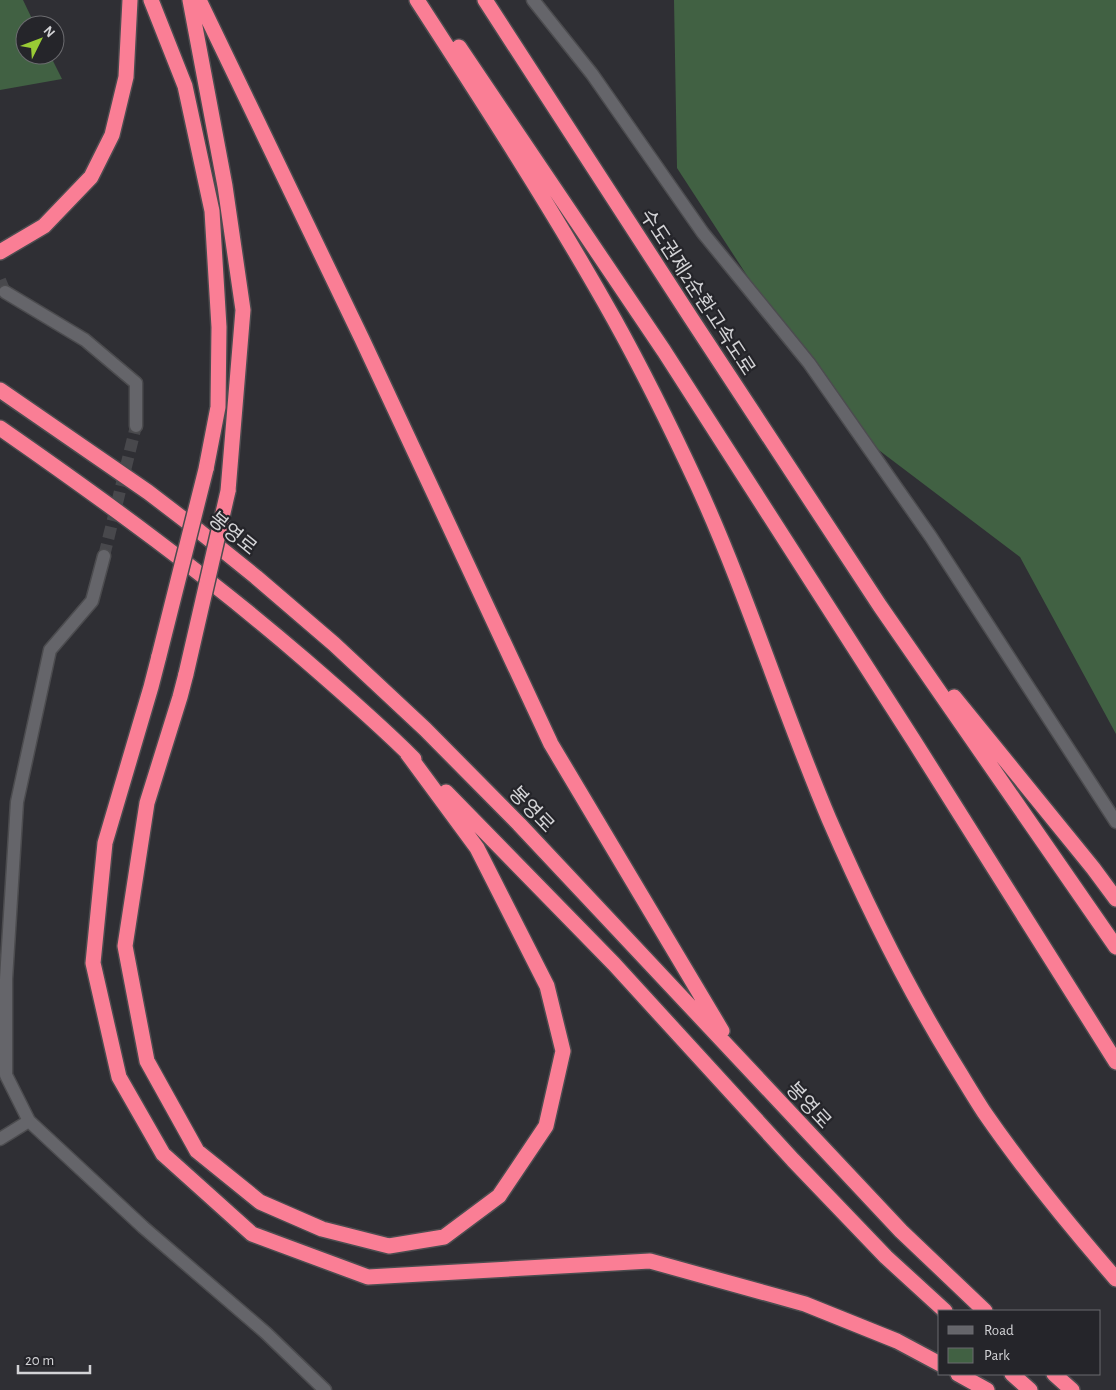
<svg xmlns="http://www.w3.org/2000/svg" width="1116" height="1390" viewBox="0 0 1116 1390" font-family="'Alegreya Sans','Noto Sans KR',sans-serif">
<rect width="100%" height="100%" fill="#2f2f34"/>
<path fill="#416143" d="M0 0H23L35 25H25V55H50L62 79 0 90Z
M674 0H1116V734L1020 557 843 423 677 168Z"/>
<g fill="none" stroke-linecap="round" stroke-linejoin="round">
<path stroke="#48484c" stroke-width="12" stroke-dasharray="12 6" stroke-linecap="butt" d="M0 280 5 292
M104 556 136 426"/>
<defs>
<path id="minor" d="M533 0 592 74 703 233 809 363 931 537 1116 822
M5 292 85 340 136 383V426
M104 556 92 601 50 650 17 802 6 979V1075L29 1121 143 1227 266 1333 325 1390
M0 1139 29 1121"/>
<path id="highway" d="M151 0 185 86 212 211 219 327 218 407 206 469
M190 0 225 186 243 310 228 491
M199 0 362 339 551 744 722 1031
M417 0C485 105 553 210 614 319 644 373 671 428 697 484 747 593 782 708 829 819 865 902 905 984 953 1062 963 1078 973 1095 984 1112 1024 1170 1069 1225 1116 1279
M485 0 691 318 880 606 1116 947
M459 47 664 351 914 741 1116 1062
M0 252 44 226 91 177 112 135 126 77 130 0
M0 390 148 492 199 531 256 577 334 644 425 729 519 824 901 1231 985 1311
M0 428C105 501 208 576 305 660 342 692 379 724 414 759
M159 656 151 687 105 843 93 963 119 1077 163 1154 252 1234 368 1277 650 1261 805 1304 897 1341 940 1364
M186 674 180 697 147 803 125 946 147 1061 197 1151 260 1202 322 1229 389 1246 444 1237 499 1196 546 1126 563 1051 547 986 477 848 407 753
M954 697 1093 868 1116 899
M446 792 614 964 793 1160 886 1257 945 1311
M958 1374 987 1390
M1012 1374 1030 1390
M1054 1374 1072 1390"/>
</defs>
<use href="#minor" stroke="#4c4c4f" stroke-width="15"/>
<use href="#highway" stroke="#4c4c4f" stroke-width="18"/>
<use href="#minor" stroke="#65656a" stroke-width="12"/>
<use href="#highway" stroke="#fa7e95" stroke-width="15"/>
<defs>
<path id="highway-bridge" d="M159 656 206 469
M186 674 228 491"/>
</defs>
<use href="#highway-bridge" stroke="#4c4c4f" stroke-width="18" stroke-linecap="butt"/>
<use href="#highway-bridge" stroke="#fa7e95" stroke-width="15"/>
</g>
<g text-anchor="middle" stroke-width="4.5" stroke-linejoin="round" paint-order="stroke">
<g font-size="20" fill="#d3d3d6" stroke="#25252a">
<text transform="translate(698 292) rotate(57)" y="7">수도권제2순환고속도로</text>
<text transform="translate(233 533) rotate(39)" y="7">봉영로</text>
<text transform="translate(532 809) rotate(46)" y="7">봉영로</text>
<text transform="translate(809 1105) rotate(47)" y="7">봉영로</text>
</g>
</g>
<rect x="938" y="1310" width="162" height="65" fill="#25252a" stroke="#6b6b6f"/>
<rect x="948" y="1326" width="25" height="8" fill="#65656a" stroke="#6b6b6f"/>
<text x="984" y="1335" font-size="15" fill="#d3d3d6">Road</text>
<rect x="948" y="1348" width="25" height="15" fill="#416143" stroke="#6b6b6f"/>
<text x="984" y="1360" font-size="15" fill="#d3d3d6">Park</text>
<g transform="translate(40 40) rotate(48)"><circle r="24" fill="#25252a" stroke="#6b6b6f"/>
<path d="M0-4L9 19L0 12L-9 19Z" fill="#99cb35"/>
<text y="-8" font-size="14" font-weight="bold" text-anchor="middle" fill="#d3d3d6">N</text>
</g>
<path d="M18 1365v8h72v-8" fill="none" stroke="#d3d3d6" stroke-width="2.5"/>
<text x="25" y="1365" font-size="15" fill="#d3d3d6" stroke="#25252a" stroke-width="4" paint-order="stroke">20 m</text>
</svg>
